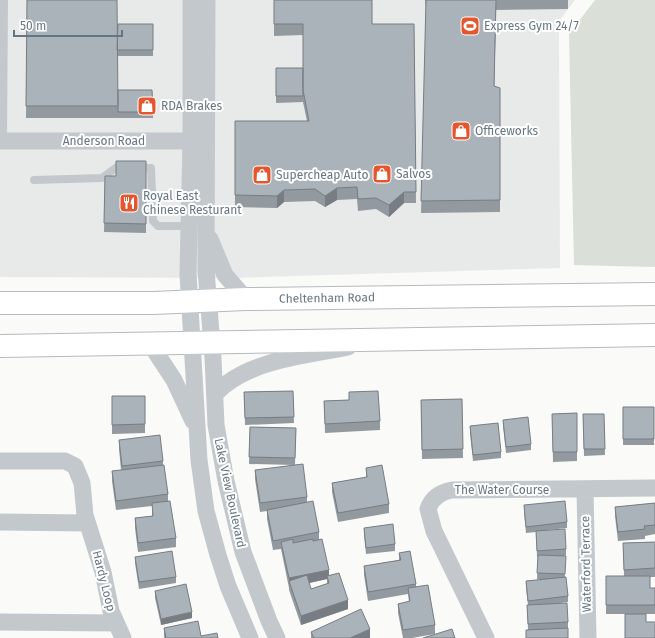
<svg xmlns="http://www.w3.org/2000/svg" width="655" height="638" viewBox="0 0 655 638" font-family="'Fira Sans',sans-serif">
<rect width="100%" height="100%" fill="#fafaf8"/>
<path fill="#e8e9e9" d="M0 0H575L559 21 560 268 232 278 0 277Z"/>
<path fill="#dadfd7" d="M595 0H655V267L574 265 569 34Z"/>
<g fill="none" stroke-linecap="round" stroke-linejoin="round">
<defs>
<path id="primary" d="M0 303H153L246 299 655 294
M0 346 655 335"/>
</defs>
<use href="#primary" stroke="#b5babe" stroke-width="24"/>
<path stroke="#c3c8cc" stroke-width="8" d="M3 141 4 0
M34 180 102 178 117 167 151 168 153 221 158 226H188"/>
<path stroke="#c3c8cc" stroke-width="17" d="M191 0V141L188 274 199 460 206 511 218 555 228 586 250 638
M207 0 206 270 213 358 216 425 226 481 243 552 269 621 277 638
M0 141H202
M210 239 225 275 246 299
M149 342 174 380 193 421
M215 394C247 360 304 356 348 347
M0 461H65L75 466 82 483 85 515 103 572 111 611 123 638
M585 490 588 638
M0 522 87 523
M0 622 116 623
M486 638 434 531 428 509C432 497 441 492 452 490L655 488"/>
<use href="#primary" stroke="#fff" stroke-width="22"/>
</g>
<path fill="#929a9f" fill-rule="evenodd" d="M27 0 118 90H152L153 118H26Z
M274 0 372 24H414L416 203H404L389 217 376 209 358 211 357 199 337 200 325 207 315 201 284 202 277 208 235 207V121H307L303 102 276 103V68L303 91V35L274 36Z
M425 0H568V9L496 10 494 87 500 88V212L421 213 426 9Z
M118 24H153V56H117Z
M146 161V233L104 232 105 176H116Z
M293 391 294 423 245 425 244 392Z
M349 392 380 421V430L325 433 324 401 349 400Z
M112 396H145V433L112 434Z
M462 399 463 458 422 459 421 400Z
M623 407H654V445H623Z
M577 413V461L553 462 552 414Z
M583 414H604L605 455 584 456Z
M503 420 531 444V450L506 453 503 426Z
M470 426 501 452V458L473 461 470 433Z
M250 427 296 428 295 465 249 464Z
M119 440 163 461V465L168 494V501L176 538V547L138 552 135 528V518L152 516V506L116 510 112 481V471L121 470 119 449Z
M366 468 389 504V513L338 522 332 492V483L366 478Z
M255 470 307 497V502L319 532V540L329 576 348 609 301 625 289 590V587V588L281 549 273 550 267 519V511L260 512 255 479ZM327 579V584L311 589 309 583Z
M655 503V534L645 536V539L618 541 615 516V507Z
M524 505 567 522V528L547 530 566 549V555L564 556 565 577 568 596V602L553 604 568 622V638H526V630H528L527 605H528L526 588V581L543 580 537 579 538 557H537L536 532 526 533 524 512Z
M364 528 395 544V551L366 554 364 535Z
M655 542V577H650V588H655V614H646V622L655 638 625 614H606V576H624L623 543Z
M399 553 416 584V587L435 625V634L412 638H403L398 613V604L409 602 408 594 368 601 364 575V566L399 560Z
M135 557 176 577V583L139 589 135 563Z
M155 591 192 618 161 625 155 598Z
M164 628 201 636 218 638H164Z
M311 632 370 638H311Z"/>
<path fill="#777d82" d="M496 0V10L494 98V86Z
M337 188V200L325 207V196Z
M284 190V202L277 208V196Z
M404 192V203L389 217V205Z
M329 570V579L327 576V579L291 587 289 581V588V578Z
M348 600V609L301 625V616Z
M192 612V618L161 625V619Z
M370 629V638H350Z"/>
<path fill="#aab3b9" stroke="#777d82" d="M27 0H117L118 106H26Z
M274 0H372V24H414L416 192H404L389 205 376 198 358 199 357 187 337 188 325 196 315 189 284 190 277 196 235 195V121H309L303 90V24H274Z
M426 0H496L494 86 500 88V200L421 201Z
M118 24H153V50H117Z
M276 68H303V96H276Z
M118 90H152L153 112H118Z
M116 161H146V224L104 223 105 176H116Z
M293 391 294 417 245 418 244 392Z
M378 391 380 421 325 424 324 401 349 400V392Z
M112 396H145V424L112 425Z
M462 399 463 449 422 450 421 400Z
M623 407H654V439H623Z
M577 413V452H553L552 414Z
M583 414H604L605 449H584Z
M528 417 531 444 506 447 503 420Z
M498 423 501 452 473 455 470 426Z
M250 427 296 428 295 458 249 457Z
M160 435 163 461 122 466 119 440Z
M303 464 307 497 260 503 255 470Z
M164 465 168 494 116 501 112 471Z
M382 465 389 504 338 513 332 483 367 477 366 468Z
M170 501 176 538 138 543 135 518 153 516 152 503Z
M313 501 319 532 273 541 267 510Z
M565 501 567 522 526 527 524 505Z
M655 503V525L644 526 645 529 618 532 615 507Z
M393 524 395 544 366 548 364 528Z
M565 529 566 549 537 551 536 531Z
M293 539V543L313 539V541L322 539 329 570 289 578 281 542Z
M655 542V568L624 570 623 543Z
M172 551 176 577 139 582 135 557Z
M410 551 416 584 368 592 364 566 401 560 399 553Z
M538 555 566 556 565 574 537 573Z
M339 573 348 600 301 616 289 581 307 575 311 589 329 583 327 576Z
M606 576H650V588H655V605H606Z
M566 577 568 596 528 601 526 581Z
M186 584 192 612 161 619 155 591Z
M428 585 435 625 403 630 398 604 410 601 408 588Z
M567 603 568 622 528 624 527 605Z
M361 609 370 629 350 638H314L311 632Z
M625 614H646V622H655V638H625Z
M198 621 201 636 217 633 218 638H166L164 628Z
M568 628V638H526V630Z
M452 629 455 638H423Z"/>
<defs>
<symbol id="stadium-square" viewBox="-11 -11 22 22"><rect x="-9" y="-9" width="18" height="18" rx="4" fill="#e4572e" stroke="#fff"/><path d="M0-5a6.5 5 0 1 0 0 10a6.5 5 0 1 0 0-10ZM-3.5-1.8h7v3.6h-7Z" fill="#fff"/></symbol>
<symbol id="shop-square" viewBox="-11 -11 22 22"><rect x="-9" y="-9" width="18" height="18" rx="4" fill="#e4572e" stroke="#fff"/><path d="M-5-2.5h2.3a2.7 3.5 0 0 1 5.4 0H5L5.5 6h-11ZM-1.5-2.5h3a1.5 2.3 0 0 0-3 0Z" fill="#fff"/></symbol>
<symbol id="restaurant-square" viewBox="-11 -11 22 22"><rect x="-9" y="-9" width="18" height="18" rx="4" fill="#e4572e" stroke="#fff"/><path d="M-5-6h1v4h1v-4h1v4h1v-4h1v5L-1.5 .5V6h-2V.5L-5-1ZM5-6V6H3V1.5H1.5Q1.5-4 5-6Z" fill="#fff"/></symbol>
</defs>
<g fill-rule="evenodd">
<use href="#stadium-square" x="459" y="15" width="22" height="22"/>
<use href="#shop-square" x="136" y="95" width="22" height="22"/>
<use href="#shop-square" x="450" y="120" width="22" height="22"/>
<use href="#shop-square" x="371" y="163" width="22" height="22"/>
<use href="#shop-square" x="251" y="164" width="22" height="22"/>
<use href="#restaurant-square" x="118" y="192" width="22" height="22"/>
</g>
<g text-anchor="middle" stroke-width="4" stroke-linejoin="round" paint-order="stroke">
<g font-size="12" fill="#657683" stroke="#fff" text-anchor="start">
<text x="484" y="30">Express Gym 24/7</text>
<text x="161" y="110">RDA Brakes</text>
<text x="475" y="135">Officeworks</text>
<text x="396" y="178">Salvos</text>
<text x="276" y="179">Supercheap Auto</text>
<text x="143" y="200">Royal East<tspan x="143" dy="14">Chinese Resturant</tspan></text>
</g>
<g font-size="12" fill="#657683" stroke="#fff">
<text x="104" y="145">Anderson Road</text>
<text transform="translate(327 298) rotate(-1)" y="4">Cheltenham Road</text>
<text x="502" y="494">The Water Course</text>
<text transform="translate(230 493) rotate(78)" y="4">Lake View Boulevard</text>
<text transform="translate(586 564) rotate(-91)" y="4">Waterford Terrace</text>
<text transform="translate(104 581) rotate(76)" y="4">Hardy Loop</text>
</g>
</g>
<path d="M14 30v6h108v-6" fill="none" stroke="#657683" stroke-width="2"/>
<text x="20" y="30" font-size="12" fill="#657683" stroke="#ffffff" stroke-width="3" paint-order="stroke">50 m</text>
</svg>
